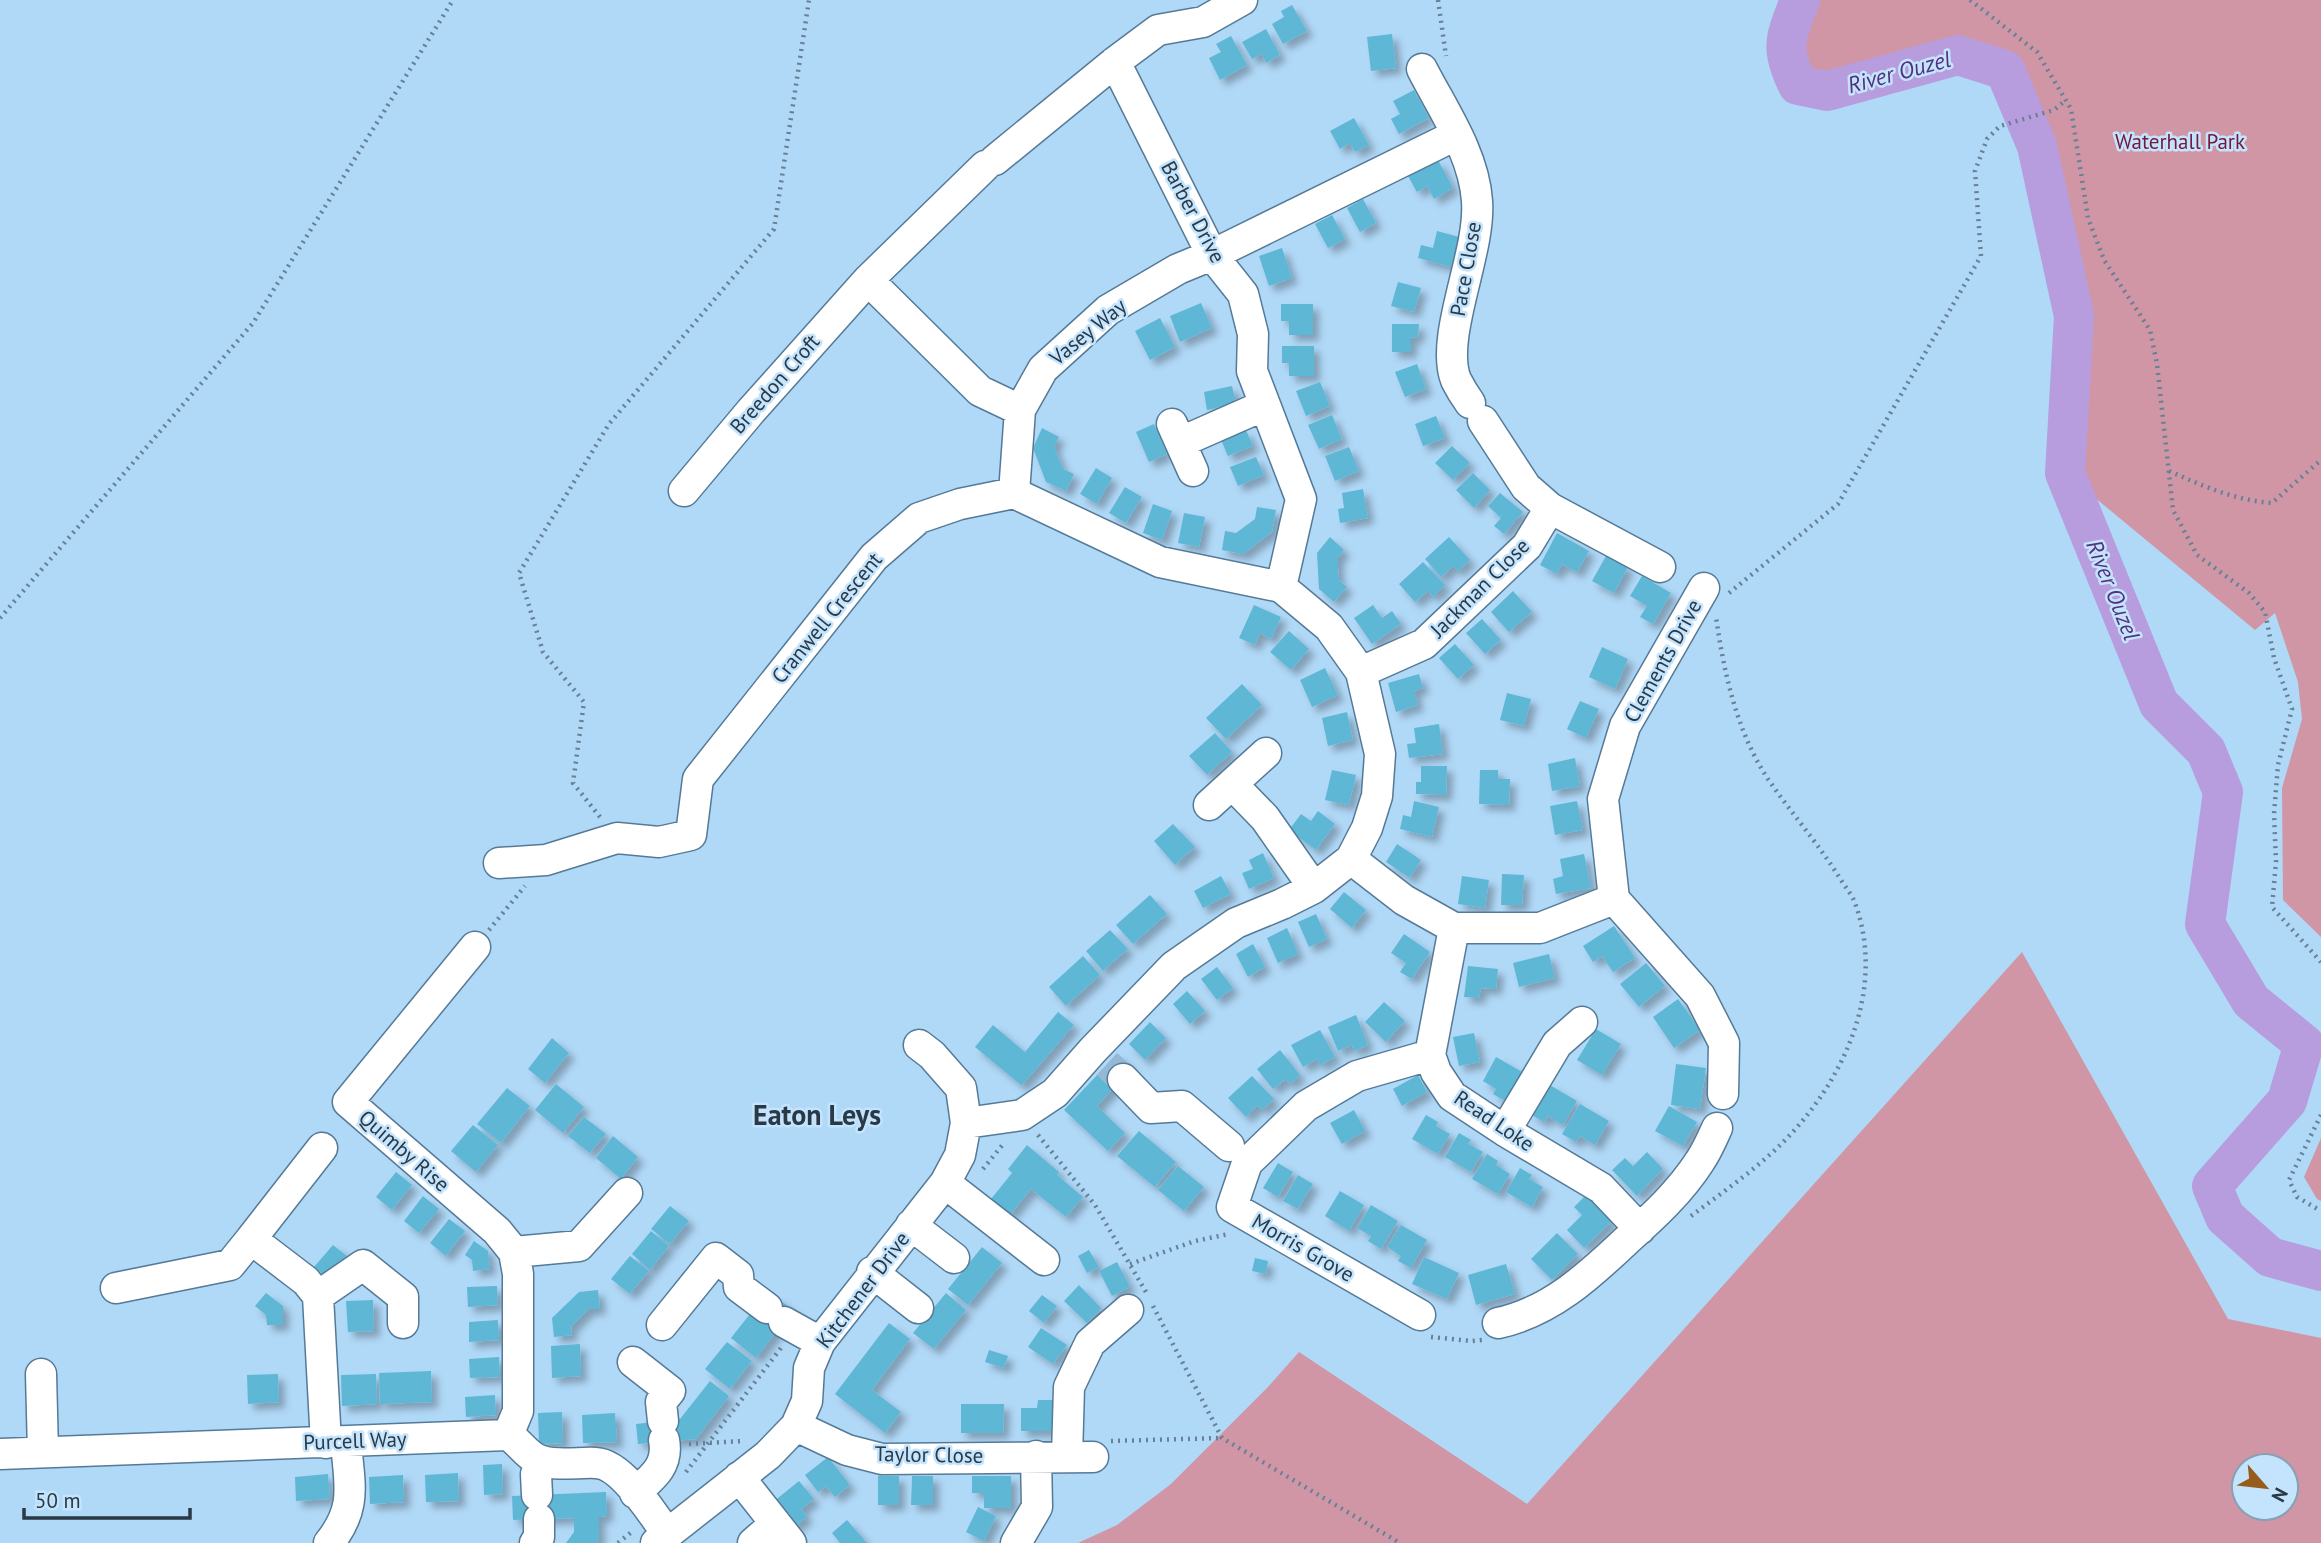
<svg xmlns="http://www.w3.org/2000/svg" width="2321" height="1543" viewBox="0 0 2321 1543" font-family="'PT Sans',sans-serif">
<defs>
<filter id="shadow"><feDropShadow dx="6" dy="6" stdDeviation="3.5" flood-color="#0004"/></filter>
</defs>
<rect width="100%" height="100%" fill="#b0d8f7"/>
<path fill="#d096a5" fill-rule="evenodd" d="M1800 0H2321V937L2283 900 2282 788 2302 719 2298 682 2275 613 2255 630 2065 473 2074 316 2037 146 2005 70 1958 55 1827 91 1798 85C1779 47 1786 37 1800 0Z
M2022 952 2228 1319 2321 1338V1543H1078L1117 1525 1171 1484 1267 1388 1299 1352 1527 1504ZM2244 1466H2286V1508H2244Z
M2321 1138V1201L2317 1199 2304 1177Z"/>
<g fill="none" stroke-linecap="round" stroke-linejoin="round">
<path stroke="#b79dde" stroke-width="40" d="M1800 0C1786 37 1779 47 1798 85L1827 91 1958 55 2005 70 2037 146 2074 316 2065 473 2159 704 2206 751 2223 792 2205 924 2251 1001 2304 1044 2287 1101 2212 1186 2225 1217 2270 1257 2321 1271"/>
</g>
<path fill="#5eb7d6" filter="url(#shadow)" d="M1292 5 1307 31 1283 44 1272 24 1284 17 1281 11Z
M1266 29 1280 55 1266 63 1262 54 1252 59 1242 42Z
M1392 34 1396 68 1371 71 1367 37Z
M1231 36 1247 65 1220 80 1209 58 1221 52 1216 44Z
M1414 90 1429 118 1399 134 1391 119 1400 114 1393 101Z
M1354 118 1369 145 1355 152 1350 143 1340 149 1330 131Z
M1438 160 1453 188 1434 199 1427 186 1417 192 1408 176Z
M1363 199 1376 223 1360 232 1347 208Z
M1332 215 1345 239 1328 248 1315 224Z
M1437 231 1459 237 1451 267 1418 258 1421 245 1433 248Z
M1282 248 1292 278 1269 286 1259 256Z
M1398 282 1421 288 1414 312 1391 306Z
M1201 303 1212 328 1180 342 1170 316Z
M1281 304H1313V335H1289V321H1281Z
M1160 318 1175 347 1150 360 1135 331Z
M1392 324H1419L1418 338 1411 337V352H1392Z
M1282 346H1314V376H1289V363H1282Z
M1417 364 1426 389 1405 397 1395 372Z
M1320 382 1330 406 1306 416 1296 391Z
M1232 386 1236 403 1207 410 1204 392Z
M1332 415 1342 439 1319 449 1308 425Z
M1436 416 1445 438 1423 446 1415 424Z
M1154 424 1167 454 1149 462 1136 432Z
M1042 428 1059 437 1054 447 1063 469 1074 474 1066 491 1046 482 1033 448Z
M1246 430 1253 446 1228 456 1221 440Z
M1452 446 1470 463 1453 480 1435 463Z
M1349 447 1359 471 1335 481 1325 456Z
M1256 457 1264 475 1238 486 1230 467Z
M1096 468 1112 478 1097 504 1080 494Z
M1473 473 1490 490 1474 508 1456 490Z
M1125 487 1142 497 1126 523 1109 513Z
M1363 489 1368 518 1340 523 1338 509 1344 508 1342 493Z
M1500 493 1523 512 1504 534 1494 526 1501 518 1488 506Z
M1153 504 1172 511 1162 540 1143 533Z
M1257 507 1276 510 1272 532 1243 554 1222 550 1225 531 1236 533 1255 519Z
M1184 513 1205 517 1199 547 1178 543Z
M1557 533 1589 551 1577 572 1562 564 1557 574 1540 565Z
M1330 537 1344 550 1338 558V569L1339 580 1347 587 1334 602 1319 589 1317 553Z
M1449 537 1470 560 1458 571 1453 566 1441 577 1425 559Z
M1606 556 1628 567 1614 593 1592 581Z
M1423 562 1445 585 1433 597 1428 591 1415 602 1399 584Z
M1642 576 1671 593 1653 624 1640 617 1647 606 1630 596Z
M1513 591 1532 612 1509 632 1491 612Z
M1254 605 1281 617 1271 639 1260 633 1255 645 1239 638Z
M1373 605 1382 618 1392 611 1401 624 1372 644 1354 618Z
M1482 619 1501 640 1485 654 1466 633Z
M1289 631 1309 649 1291 670 1270 652Z
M1455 644 1474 665 1458 679 1439 658Z
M1602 647 1628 659 1615 689 1589 677Z
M1325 668 1338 695 1312 707 1300 680Z
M1419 674 1423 688 1414 691 1418 705 1396 712 1388 683Z
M1242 684 1262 705 1226 739 1206 718Z
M1507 693 1531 699 1524 726 1500 720Z
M1580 701 1599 709 1586 738 1567 729Z
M1347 712 1353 740 1328 746 1322 718Z
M1439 724 1443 754 1409 758 1407 744 1416 743 1414 728Z
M1215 733 1232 752 1207 775 1189 756Z
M1575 758 1580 786 1552 791 1548 764Z
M1421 766H1447L1446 795 1416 794V782H1421Z
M1332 770 1356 775 1349 805 1325 800Z
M1480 770H1498V779H1510L1509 805 1479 804Z
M1414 801 1439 807 1432 837 1400 829 1403 815 1411 817Z
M1577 801 1583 830 1555 835 1550 806Z
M1318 811 1335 824 1316 850 1289 830 1301 814 1311 821Z
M1173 824 1195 847 1175 865 1154 841Z
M1397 844 1421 860 1410 878 1386 862Z
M1263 853 1274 878 1249 889 1242 873 1253 869 1249 860Z
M1584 854 1591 888 1556 894 1553 879 1563 876 1560 859Z
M1502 874 1524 875 1522 905H1501Z
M1221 876 1231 894 1203 908 1194 891Z
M1462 876 1489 880 1485 908 1458 904Z
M1344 892 1366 910 1352 928 1330 909Z
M1150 895 1167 914 1133 944 1116 925Z
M1316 914 1327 939 1309 947 1298 922Z
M1614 926 1635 958 1613 972 1602 956 1593 962 1583 946Z
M1287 928 1298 954 1278 963 1267 938Z
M1110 930 1128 949 1103 971 1086 951Z
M1404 934 1430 952 1412 979 1400 972 1406 963 1391 953Z
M1253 944 1265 967 1248 977 1236 954Z
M1549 954 1555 978 1519 987 1513 963Z
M1083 956 1100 975 1066 1006 1049 987Z
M1646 963 1665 986 1639 1007 1620 984Z
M1468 966 1498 969 1496 989 1481 988 1479 998 1464 997Z
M1217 967 1233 988 1217 1000 1201 979Z
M1187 991 1205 1011 1190 1024 1173 1004Z
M1678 999 1700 1030 1674 1048 1653 1017Z
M1384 1002 1405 1021 1386 1042 1365 1022Z
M1058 1012 1074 1025 1023 1084 1021 1085 975 1047 993 1025 1025 1052Z
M1356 1015 1368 1045 1354 1051 1352 1045 1338 1051 1328 1027Z
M1150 1022 1166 1038 1145 1060 1129 1044Z
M1596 1029 1621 1044 1602 1075 1577 1060Z
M1320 1030 1335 1057 1320 1065 1317 1059 1303 1067 1291 1045Z
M1474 1033 1480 1062 1459 1066 1453 1037Z
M552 1038 569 1053 545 1083 528 1069Z
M1280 1050 1300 1075 1290 1084 1286 1079 1273 1089 1257 1069Z
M1117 1054 1132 1068 1097 1106 1125 1133 1108 1151 1064 1110Z
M1496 1057 1524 1073 1507 1102 1493 1094 1496 1089 1483 1081Z
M1676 1064 1706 1068 1700 1109 1671 1105Z
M1418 1075 1427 1092 1402 1106 1393 1089Z
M1252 1076 1274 1099 1262 1110 1258 1105 1246 1117 1228 1098Z
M556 1084 584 1107 563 1133 535 1110Z
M1548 1084 1577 1101 1563 1125 1548 1116 1544 1122 1530 1114Z
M507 1088 530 1106 501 1143 477 1124Z
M1580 1104 1609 1121 1595 1145 1580 1136 1576 1142 1562 1134Z
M1669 1106 1697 1122 1683 1146 1655 1131Z
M1354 1110 1365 1131 1342 1144 1330 1123Z
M1426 1115 1438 1122 1436 1126 1450 1134 1438 1154 1412 1139Z
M584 1117 606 1134 590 1153 568 1136Z
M473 1125 498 1145 476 1172 451 1151Z
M1139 1131 1176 1162 1155 1187 1117 1156Z
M1459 1133 1471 1140 1468 1144 1483 1152 1471 1172 1445 1157Z
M613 1136 638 1157 621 1179 596 1158Z
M1027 1145 1059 1172 1057 1175 1083 1197 1066 1217 1031 1189 1010 1215 991 1199 1012 1173 1008 1169Z
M1647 1152 1663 1169 1637 1196 1612 1170 1625 1158 1633 1166Z
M1487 1154 1498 1161 1496 1165 1510 1174 1498 1194 1472 1179Z
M1278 1163 1293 1172 1278 1197 1263 1188Z
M1178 1166 1204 1187 1184 1211 1158 1190Z
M1520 1168 1532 1175 1529 1179 1543 1187 1532 1207 1506 1192Z
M396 1172 412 1185 392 1210 376 1197Z
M1298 1175 1313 1184 1298 1209 1283 1201Z
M1340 1191 1364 1205 1349 1231 1325 1216Z
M1587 1194 1612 1221 1584 1248 1567 1230 1582 1215 1574 1207Z
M423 1196 439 1209 419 1233 404 1221Z
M1371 1205 1398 1221 1381 1249 1368 1241 1371 1236 1357 1228Z
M670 1206 689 1221 670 1244 651 1229Z
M449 1219 465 1231 446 1256 430 1243Z
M1401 1225 1427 1240 1411 1268 1398 1261 1401 1256 1387 1247Z
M651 1231 669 1246 650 1270 632 1254Z
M1557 1233 1578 1254 1552 1280 1531 1259Z
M474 1241 488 1251 490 1269 473 1271 472 1260 465 1255Z
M333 1245 347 1256 329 1279 314 1267Z
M982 1247 1002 1263 968 1305 948 1289Z
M1089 1250 1099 1267 1087 1273 1078 1256Z
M630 1256 649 1271 630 1294 611 1279Z
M1424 1257 1459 1273 1447 1299 1412 1284Z
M1255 1258 1268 1261 1266 1274 1252 1271Z
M1117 1262 1130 1287 1112 1296 1099 1271Z
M1506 1264 1515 1294 1476 1305 1468 1275Z
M1079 1285 1101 1308 1087 1323 1064 1301Z
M497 1286 498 1305 468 1307 467 1287Z
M598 1290 600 1309H589L571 1327 572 1335 554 1337 552 1318 579 1292Z
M266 1293 283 1306V1325H267L266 1315 255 1306Z
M946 1293 966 1310 934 1349 913 1333Z
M1042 1295 1057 1306 1044 1323 1029 1311Z
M776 1297 793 1310 756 1358 731 1338 753 1310Z
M373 1300 374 1331 348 1332 346 1301Z
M498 1320 499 1340 469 1342V1322Z
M889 1323 910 1339 872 1390 901 1412 885 1433 835 1394Z
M1041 1328 1067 1345 1053 1364 1028 1347Z
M727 1342 752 1361 730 1389 705 1369Z
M580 1344 581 1376 552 1378 551 1346Z
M989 1350 1008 1356 1004 1368 985 1362Z
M499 1357 500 1377 470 1378 469 1359Z
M431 1371 432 1402 380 1404 379 1373Z
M278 1374 279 1402 248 1404 247 1375Z
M376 1374 377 1404 342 1406 341 1375Z
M710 1381 729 1396 696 1439 638 1444 636 1424 680 1419Z
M495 1395 496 1415 466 1417 465 1397Z
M1038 1400H1055L1054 1431H1021V1408H1037Z
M961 1404H1004L1003 1433H961Z
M562 1412 563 1443 539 1444 538 1413Z
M615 1413 617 1442 583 1443 582 1415Z
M828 1457 850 1485 835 1497 826 1486 818 1492 805 1475Z
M502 1464 503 1494 484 1495 483 1465Z
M458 1473 459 1501 426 1502 425 1475Z
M328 1474 330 1499 296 1501 295 1477Z
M403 1475 404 1502 370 1504 369 1477Z
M878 1476H899V1505H878Z
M912 1476H933V1505H911Z
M972 1476H1011V1508H984V1493H972Z
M799 1481 814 1499 801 1509 807 1517 793 1528 773 1502Z
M606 1492 607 1516 599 1517V1539L597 1543H566L574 1532V1518L513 1520 512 1496Z
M978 1507 996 1516 984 1541 966 1532Z
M847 1520 867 1543H840L832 1533Z"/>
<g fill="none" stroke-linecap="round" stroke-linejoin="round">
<path stroke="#95b8d4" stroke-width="30" stroke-dasharray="30 15" stroke-linecap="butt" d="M1107 1064 1123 1079"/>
<defs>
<path id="minor" d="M1115 62 1212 255 1243 294 1253 334 1252 371 1301 499 1281 587
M1422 69C1443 110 1474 154 1477 201 1481 253 1439 337 1456 380 1460 388 1465 396 1470 403
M995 160 1115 62 1158 30 1203 22 1242 0
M868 280 985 166
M1483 421 1526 487 1550 508 1660 567
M1172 424 1193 471
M1181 442 1265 405
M684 491 751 411 868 280 980 391 1020 410
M1014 493 1020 410 1043 369 1108 310 1178 269 1212 255 1456 135
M1704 588 1625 726 1603 799 1614 899 1700 996 1724 1043 1723 1094
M1361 672 1424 644 1527 546 1550 508
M1232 784 1265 818 1314 888
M1209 805 1266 753
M1351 859 1404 900 1454 928H1540L1614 899
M499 863 546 860 617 838 659 842 691 835 698 779 874 557 919 518 960 504 1014 493 1160 562 1281 587 1329 627 1361 672 1380 754 1377 796 1367 828 1351 859 1314 888 1282 904 1236 923 1174 966 1093 1050 1055 1093 1022 1115 966 1123
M1454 928 1430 1055 1436 1072 1452 1096 1505 1131 1601 1188 1640 1229
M475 947 348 1102 497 1231 514 1252 518 1274V1411L508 1435
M1123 1079 1151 1108 1182 1106 1229 1146
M1505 1131 1557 1044 1582 1022
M322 1148 251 1239 306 1281 318 1296 326 1443
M945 1183 1044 1260
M911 1225 954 1258
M514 1252 579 1246 627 1193
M872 1272 918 1308
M116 1288 230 1265 251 1239
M318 1296 363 1265 403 1297V1323
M1420 1315 1232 1207 1247 1163 1306 1106 1357 1076 1430 1055
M784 1322 820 1342
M1498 1323C1550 1312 1589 1276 1627 1240 1654 1216 1680 1192 1700 1161 1707 1151 1712 1139 1717 1128
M662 1325 716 1258 738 1275 739 1287 767 1308
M633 1362 670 1391 661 1402 663 1421
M41 1374 43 1452
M796 1426 847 1450 882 1459 1093 1457
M0 1454 508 1435C520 1442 528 1458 542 1461 556 1466 581 1462 596 1463 622 1464 653 1514 667 1534
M1067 1457 1069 1387 1090 1343 1128 1310
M739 1477 791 1543
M635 1493C652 1478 669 1466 664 1440
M537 1495 536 1474 542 1462
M329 1543C358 1507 349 1484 346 1442
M535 1543 539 1537V1519
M656 1543 768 1455 796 1426 807 1401 809 1368 820 1342 945 1183 960 1155 966 1123 961 1088 932 1055 919 1045
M753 1543 775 1524
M1016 1543 1037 1507 1036 1456"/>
</defs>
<use href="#minor" stroke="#557a97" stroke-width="33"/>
<path stroke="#668196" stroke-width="4.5" stroke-dasharray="2 5" stroke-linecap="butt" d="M1438 0 1446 56
M1970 0 2037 52 2071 109 2088 218 2104 260 2150 330 2157 364 2173 510 2197 555 2249 593 2265 612 2274 658 2292 709 2278 765 2274 814 2276 862 2272 907 2321 962
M2169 471C2203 486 2234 500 2272 503L2321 460
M1729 593 1838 504 1981 256 1975 171 1987 139 2000 126 2054 110 2065 101
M0 618 253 323 453 0
M600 817 573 783 584 702 543 652 519 573 609 424 774 229 809 0
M489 930 525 886
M2321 1115 2289 1180 2297 1197 2321 1211
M1038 1135 1095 1205 1146 1292
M983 1169 1004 1143
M1691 1216C1719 1195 1749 1174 1775 1150 1840 1089 1888 993 1855 903 1852 895 1846 888 1841 880 1820 846 1793 815 1770 782 1737 734 1724 673 1716 617
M1130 1264 1195 1241 1229 1234
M1153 1306 1222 1438 1400 1543
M1431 1337 1472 1341 1482 1340
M1111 1441 1222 1438
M689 1444 743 1441
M686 1472 781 1348
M618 1543 634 1530"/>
<use href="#minor" stroke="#fff" stroke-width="30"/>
</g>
<g text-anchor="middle" stroke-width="5" stroke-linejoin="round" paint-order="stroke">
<g font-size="21" fill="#73193b" stroke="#c4e4fd">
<text x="2180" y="149">Waterhall Park</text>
</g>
<g font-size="21" fill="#293946" stroke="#c4e4fd">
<text transform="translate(1193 212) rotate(62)" y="7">Barber Drive</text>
<text transform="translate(1466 269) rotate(-80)" y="7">Pace Close</text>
<text transform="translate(1088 332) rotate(-39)" y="7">Vasey Way</text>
<text transform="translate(775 384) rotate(-49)" y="7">Breedon Croft</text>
<text transform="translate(1480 588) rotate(-45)" y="7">Jackman Close</text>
<text transform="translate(827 618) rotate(-51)" y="7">Cranwell Crescent</text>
<text transform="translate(1663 661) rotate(-61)" y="7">Clements Drive</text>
<text transform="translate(1494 1121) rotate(34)" y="7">Read Loke</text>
<text transform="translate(404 1151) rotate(41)" y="7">Quimby Rise</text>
<text transform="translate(1303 1248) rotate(30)" y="7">Morris Grove</text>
<text transform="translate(863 1290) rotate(-53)" y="7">Kitchener Drive</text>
<text transform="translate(355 1441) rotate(-2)" y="7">Purcell Way</text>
<text transform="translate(929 1455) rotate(1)" y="7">Taylor Close</text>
</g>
<g font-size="23" font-style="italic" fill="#54317d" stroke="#c4e4fd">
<text transform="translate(1899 72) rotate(-15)" y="8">River Ouzel</text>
<text transform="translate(2113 590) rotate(68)" y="8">River Ouzel</text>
</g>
<g font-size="28" font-weight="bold" fill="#293946" stroke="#c4e4fd">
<text x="817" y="1125">Eaton Leys</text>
</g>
</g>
<g transform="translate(2265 1487) rotate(118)"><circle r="33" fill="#c4e4fd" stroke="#86a0b4" stroke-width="2"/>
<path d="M0-5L12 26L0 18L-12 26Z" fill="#975c1c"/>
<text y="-10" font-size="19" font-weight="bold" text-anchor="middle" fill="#293946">N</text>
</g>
<path d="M24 1508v10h166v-10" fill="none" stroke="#293946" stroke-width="3.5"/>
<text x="35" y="1508" font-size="21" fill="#293946" stroke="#c4e4fd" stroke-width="5" paint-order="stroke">50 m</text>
</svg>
